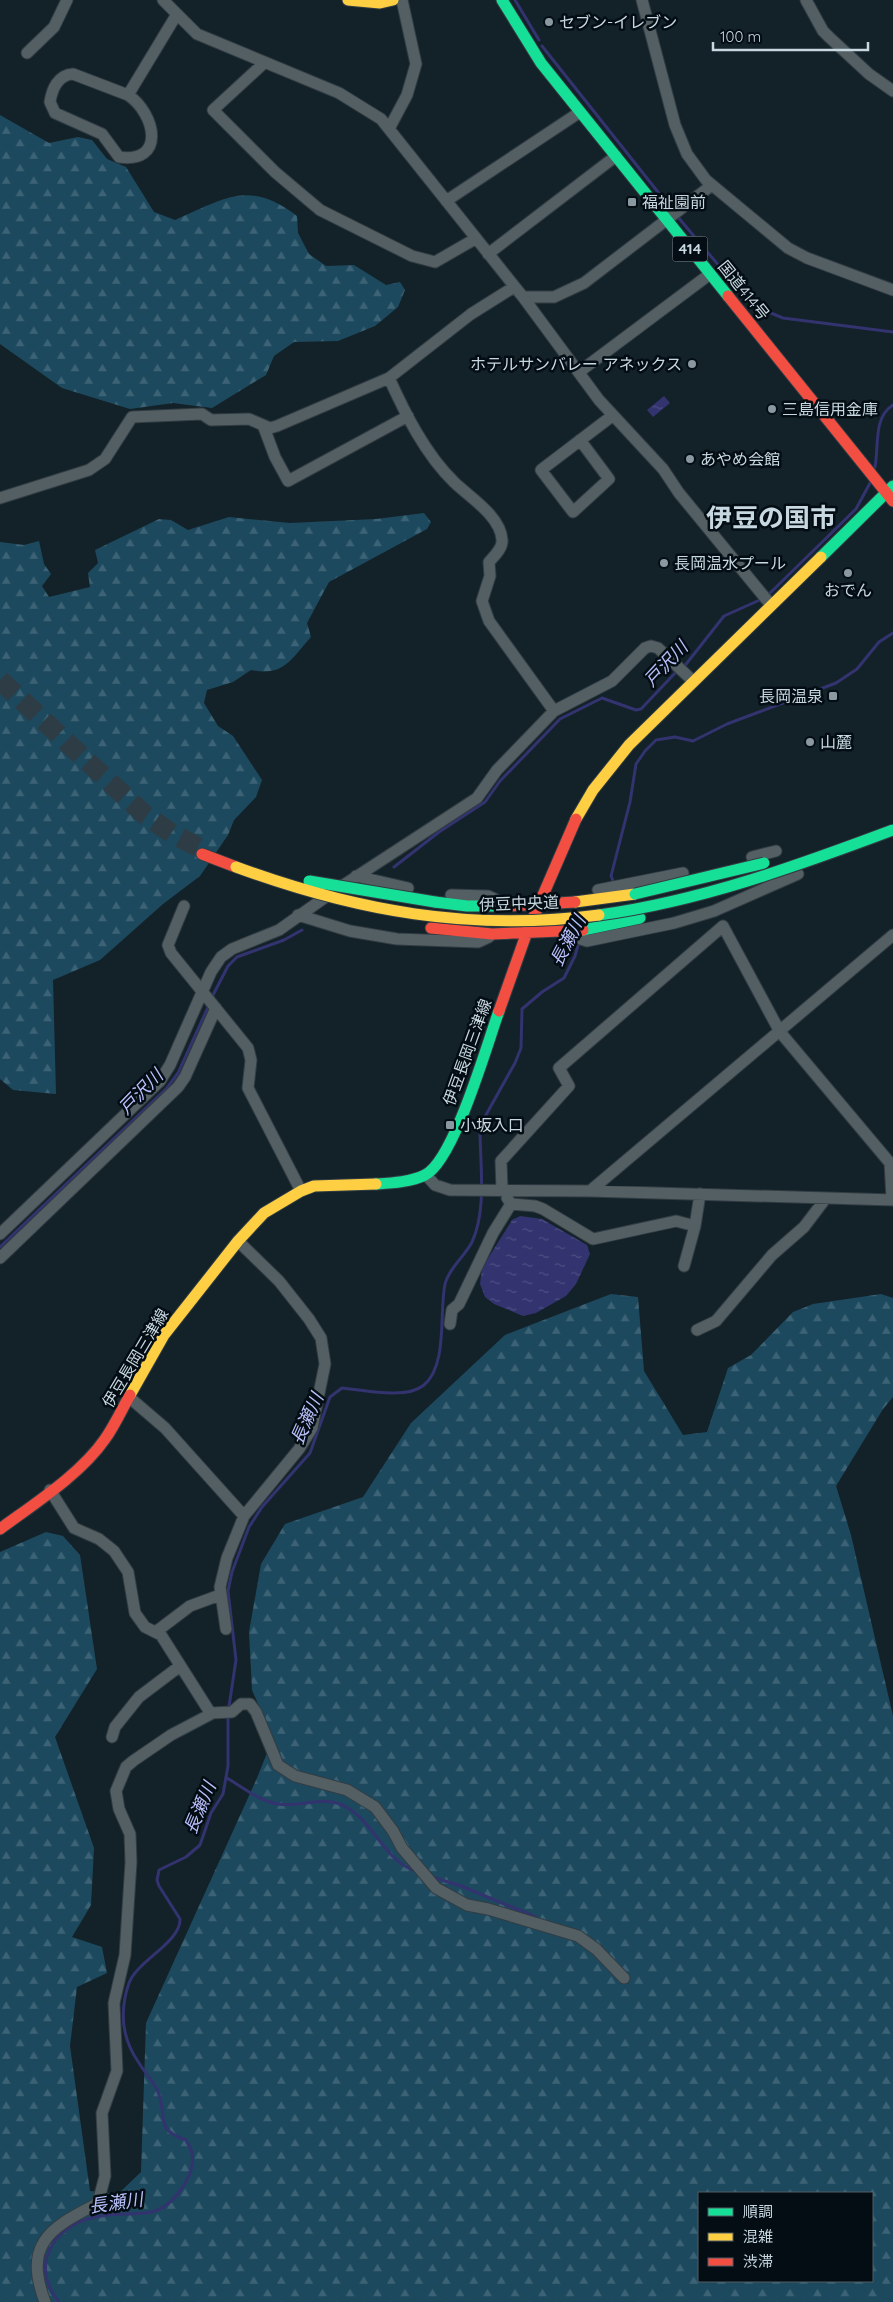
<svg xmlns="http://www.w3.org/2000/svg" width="893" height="2302" viewBox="0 0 893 2302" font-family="Quicksand,'Noto Sans JP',sans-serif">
<defs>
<pattern id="forest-firs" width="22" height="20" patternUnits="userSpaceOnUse" patternTransform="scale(1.25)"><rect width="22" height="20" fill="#1d495e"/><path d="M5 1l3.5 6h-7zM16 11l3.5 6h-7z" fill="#3c6275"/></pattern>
<pattern id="water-ripples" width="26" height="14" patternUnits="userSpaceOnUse" patternTransform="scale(1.25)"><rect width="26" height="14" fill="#32336f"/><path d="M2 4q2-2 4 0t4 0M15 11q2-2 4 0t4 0" fill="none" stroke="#4e5083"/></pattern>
</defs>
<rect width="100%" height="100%" fill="#132229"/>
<path fill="url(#forest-firs)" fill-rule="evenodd" d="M0 115 49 143 78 137 92 140 107 159 126 167 154 212 175 220C224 199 249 179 297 216L298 233 309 254 326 266 354 265 386 285 400 282 405 290 398 307 375 326 338 341 294 342 274 356 266 375 212 408 173 403 130 409 62 388 0 344Z
M424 513 431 522 427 529 329 582 307 623 311 637C291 659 284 677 251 670L233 682 207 690 204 703 218 726 233 736 262 780 256 797 234 820 228 835 200 876 163 904 100 960 53 980 56 1094 13 1090 0 1079V542L24 545 39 541 44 564 51 574 42 586 49 597 90 587 88 573 98 563 95 550 159 519 171 520 188 530 229 517 290 523 376 519Z
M611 1294 638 1297 644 1371 683 1435 707 1432 728 1368 751 1355 793 1312 813 1304 881 1294 893 1298V1397L883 1409 836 1486 851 1535 893 1716V2302H0V1552L46 1532 63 1536 80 1555 97 1669 55 1737 94 1848 91 1905 72 1937 102 1947 107 1973 77 1987 70 2046 90 2191 118 2194 141 2172 146 2023 257 1778 273 1738 252 1690 249 1632 261 1564 285 1524 363 1497 411 1423 505 1335ZM699 2193H872V2281H699Z"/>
<path fill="url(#water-ripples)" d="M664 396 670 403 653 417 647 410Z
M520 1216 542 1219 587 1245 590 1254 576 1284 566 1296 536 1313 523 1316 494 1304 485 1297 480 1284 482 1268 512 1220Z"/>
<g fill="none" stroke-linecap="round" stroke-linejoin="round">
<path stroke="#32336f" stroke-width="3" d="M515 0 539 40
M542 46 673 211
M677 216 747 299 766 311 783 318 893 332
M875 467C879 447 873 417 893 405
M768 595 856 509 870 483
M683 668 724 616 762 599
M394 867 439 832 485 802 500 781 560 719 602 698 636 710 641 709 677 671
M615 885 611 876 630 802 636 764 645 751 656 740 675 737 693 741 727 724 836 683 857 669 879 642 893 633
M211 999 228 966 237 957 284 940 302 930
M0 1247 167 1088 178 1073 209 1005
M227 1778C242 1787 261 1802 278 1804 301 1808 325 1794 346 1807 374 1822 385 1862 416 1871
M432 1877 461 1886 536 1917
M59 2302C27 2263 56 2222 101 2216 118 2213 135 2215 151 2212 172 2208 196 2176 192 2154 192 2149 188 2145 186 2140 154 2130 168 2116 158 2092 154 2082 145 2073 139 2063 122 2039 119 2012 129 1983 137 1961 181 1942 180 1919L159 1886 157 1880 159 1870 186 1857 200 1845 211 1813 223 1794 228 1766V1713L236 1660 228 1591 232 1572 249 1527 262 1507 310 1453 330 1397 342 1388C364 1390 406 1400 424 1385 448 1365 439 1312 445 1284 449 1268 465 1256 472 1242 487 1210 480 1164 480 1129L482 1122 515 1063 521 1048 522 1009 542 992 564 978 575 956 579 942"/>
<path stroke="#2e3d45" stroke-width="20" stroke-dasharray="20 10" stroke-linecap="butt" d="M0 680 145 815 173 834 204 850"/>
<defs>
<path id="street" d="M163 0 197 34 339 93 381 119 523 297 599 400 663 469 679 493 771 605
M642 0 675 125 687 154 706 180 788 248 807 258 893 290
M806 0 823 31 829 37 869 74 893 91
M27 53 54 27 67 0
M264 63 213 110 275 172 320 210 412 256 435 262 475 239
M73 74 128 95C156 114 166 164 119 157L102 134 55 113 50 102C52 89 58 75 73 74Z
M128 95 177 14
M390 127 407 95 416 64 402 0
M446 201 580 112
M488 254 616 156
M523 297H554L584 283 712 185
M579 372 710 274
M389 378C405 413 425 454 454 482 468 496 501 516 502 540 503 548 494 556 489 562L490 576 482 601 489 621 554 711
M263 425 275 457 288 481 408 416
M580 440 609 479 573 512 541 470 612 416
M0 498 89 470 105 459 132 417 202 414 211 420 249 419 270 428 277 426 389 378 471 314 514 287
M752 857 776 851
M356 876 408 888
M342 886 477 798 497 770 554 711 612 681 645 648 651 646 658 648 693 681
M598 890 683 873
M451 895 488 896 501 902
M184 906 168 945 171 953 248 1048 251 1060 248 1088 301 1191
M298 915 350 931 397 939 478 942 489 937
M561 933 587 941 674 923 714 911 798 874
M426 1175 435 1185 450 1190 590 1191 893 1200
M502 1190 501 1161 569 1086 559 1068 723 926 780 1032 890 1163 892 1199
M590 1191 893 935
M511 1204 535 1206 543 1209 593 1239 676 1221 695 1226
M0 1234 160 1081 170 1065 211 972 221 957 232 949 279 930 327 896
M0 1258 178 1087 185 1077 216 1008
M684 1266 695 1226 700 1194
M450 1324 452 1310 459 1304 493 1233 511 1204 507 1198
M697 1330 716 1321 772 1255 804 1227 826 1198
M130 1398 165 1428 244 1516
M226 1629 220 1587 227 1558 244 1516 299 1449 312 1428 325 1364 321 1338 309 1319 279 1281 238 1241
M157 1631 190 1606 220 1595
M211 1713 232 1712 241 1704H250L256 1712 278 1765 295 1776 347 1790 375 1807 393 1831 402 1848 436 1888 467 1905 488 1909 578 1936 596 1949 624 1978
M112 1737 115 1727 139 1697 180 1666
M45 2302C24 2246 47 2229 95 2205L99 2199 105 2176 102 2113 117 2071 114 2003 125 1955 131 1862 130 1834 119 1809 116 1791 126 1767 133 1761 171 1735 211 1714 161 1635 145 1627 135 1613 128 1572 114 1551 99 1539 74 1528 50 1490"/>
<path id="fast" d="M502 0 541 63 728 296
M821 557 893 486
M435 902 467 906H506
M583 930 640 918
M376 1184C392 1183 411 1182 425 1175 454 1161 487 1044 499 1011"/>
<path id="slow" d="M348 0 380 3 393 0
M576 819 593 790 629 745 821 557
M575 902 635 894
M130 1395 164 1335 238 1241 264 1213 301 1191 314 1186 376 1184"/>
<path id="jam" d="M728 296 893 501
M202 854 236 867
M506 906 575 902
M431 928 492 934
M492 934 583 930
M499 1011 527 932 576 819
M0 1529C34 1504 81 1474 105 1439 115 1425 122 1409 130 1395"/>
</defs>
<use href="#street" stroke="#323d43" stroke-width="13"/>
<use href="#fast" stroke="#323d43" stroke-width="13"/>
<use href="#slow" stroke="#323d43" stroke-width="13"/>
<use href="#jam" stroke="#323d43" stroke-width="13"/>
<use href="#street" stroke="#545f64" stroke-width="11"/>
<use href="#fast" stroke="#16e098" stroke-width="11"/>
<use href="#slow" stroke="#ffcf43" stroke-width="11"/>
<use href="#jam" stroke="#f24e42" stroke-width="11"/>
<defs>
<path id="fast-bridge" d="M309 881 435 902
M635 894 764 863
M599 915C701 901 797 866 893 830"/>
<path id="slow-bridge" d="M236 867C356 911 471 932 599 915"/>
</defs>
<use href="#fast-bridge" stroke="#323d43" stroke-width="13" stroke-linecap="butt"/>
<use href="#slow-bridge" stroke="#323d43" stroke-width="13" stroke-linecap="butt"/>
<use href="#fast-bridge" stroke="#16e098" stroke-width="11"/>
<use href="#slow-bridge" stroke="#ffcf43" stroke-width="11"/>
</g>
<g fill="#8998a1" stroke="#030d13" stroke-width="2">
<circle cx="549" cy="22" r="5"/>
<rect x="627" y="197" width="10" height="10" rx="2.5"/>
<circle cx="692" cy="364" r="5"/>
<circle cx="772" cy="409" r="5"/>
<circle cx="690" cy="459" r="5"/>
<circle cx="664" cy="563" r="5"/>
<circle cx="848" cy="573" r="5"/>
<rect x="828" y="691" width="10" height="10" rx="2.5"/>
<circle cx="810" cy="742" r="5"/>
<rect x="445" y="1120" width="10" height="10" rx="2.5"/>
</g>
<g text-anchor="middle" stroke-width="5" stroke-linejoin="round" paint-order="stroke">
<rect fill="#030d13" stroke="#8d9ba3" stroke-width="1" x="672.5" y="236.5" width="35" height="25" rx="4"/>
<g font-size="15" font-weight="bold" fill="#c8d8e1">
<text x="690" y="254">414</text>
</g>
<g font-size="16" fill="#c8d8e1" stroke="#030d13" text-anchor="start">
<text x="559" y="28">セブン-イレブン</text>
<text x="642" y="208">福祉園前</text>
<text x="682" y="370" text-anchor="end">ホテルサンバレー アネックス</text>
<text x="782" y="415">三島信用金庫</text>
<text x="700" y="465">あやめ会館</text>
<text x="674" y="569">長岡温水プール</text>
<text x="848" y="596" text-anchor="middle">おでん</text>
<text x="823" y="702" text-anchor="end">長岡温泉</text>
<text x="820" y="748">山麓</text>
<text x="460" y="1131">小坂入口</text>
</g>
<g font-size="16" fill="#c8d8e1" stroke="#030d13">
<text transform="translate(744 290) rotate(51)" y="6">国道414号</text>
<text transform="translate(519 903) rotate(-2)" y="6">伊豆中央道</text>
<text transform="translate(467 1052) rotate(-70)" y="6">伊豆長岡三津線</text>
<text transform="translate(135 1358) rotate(-59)" y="6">伊豆長岡三津線</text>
</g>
<g font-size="18" font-style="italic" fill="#b9bffa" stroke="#030d13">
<text transform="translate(666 664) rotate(-47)" y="6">戸沢川</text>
<text transform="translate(568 941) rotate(-62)" y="6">長瀬川</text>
<text transform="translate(141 1092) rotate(-46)" y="6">戸沢川</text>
<text transform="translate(307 1419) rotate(-66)" y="6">長瀬川</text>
<text transform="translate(200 1808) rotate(-67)" y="6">長瀬川</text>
<text transform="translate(116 2203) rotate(-8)" y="6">長瀬川</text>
</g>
<g font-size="26" font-weight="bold" fill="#c8d8e1" stroke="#030d13">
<text x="771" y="527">伊豆の国市</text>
</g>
</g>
<rect x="698" y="2192" width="175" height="90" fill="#030d13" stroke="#525e65"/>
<rect x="708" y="2208" width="25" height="8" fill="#16e098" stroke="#525e65"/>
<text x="743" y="2217" font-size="15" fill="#c8d8e1">順調</text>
<rect x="708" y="2233" width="25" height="8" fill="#ffcf43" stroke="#525e65"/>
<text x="743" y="2242" font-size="15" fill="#c8d8e1">混雑</text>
<rect x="708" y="2258" width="25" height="8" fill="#f24e42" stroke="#525e65"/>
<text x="743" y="2267" font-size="15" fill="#c8d8e1">渋滞</text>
<path d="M713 42v8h155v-8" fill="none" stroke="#c8d8e1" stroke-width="2.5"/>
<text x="720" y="42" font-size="15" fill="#c8d8e1" stroke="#030d13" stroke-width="4" paint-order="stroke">100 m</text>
</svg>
